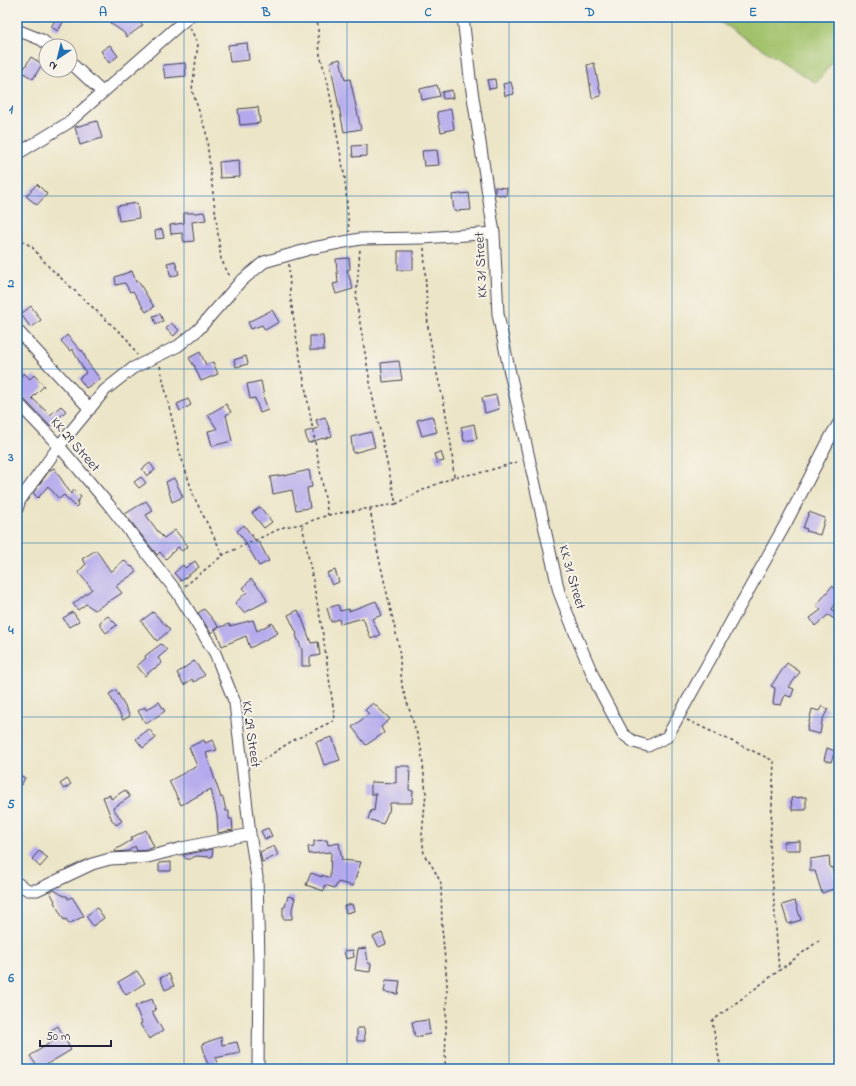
<svg xmlns="http://www.w3.org/2000/svg" width="856" height="1086" viewBox="0 0 856 1086" font-family="'Indie Flower',sans-serif">
<rect width="100%" height="100%" fill="#f7f3e8"/>
<filter id="ink" filterUnits="userSpaceOnUse"><feTurbulence type="fractalNoise" baseFrequency=".025" numOctaves="2"/><feDisplacementMap in="SourceGraphic" scale="8" xChannelSelector="R" yChannelSelector="G"/><feConvolveMatrix kernelMatrix="1 2 1 2 8 2 1 2 1" color-interpolation-filters="sRGB"/></filter>
<filter id="wash" filterUnits="userSpaceOnUse"><feTurbulence type="fractalNoise" baseFrequency=".012" numOctaves="4" result="noise"/><feDisplacementMap in="SourceGraphic" scale="16" xChannelSelector="R" yChannelSelector="G"/><feGaussianBlur stdDeviation="0.9" result="paint"/><feColorMatrix in="noise" values="0 0 0 0 0 0 0 0 0 0 0 0 0 0 0 0 0 1.4 0 .05"/><feComposite in="paint" operator="in"/></filter>
<g filter="url(#wash)">
<rect width="100%" height="100%" fill="#ece5c7"/>
<path fill="#a1c26b" stroke="#627253" d="M712 17H839V54L816 83Z"/>
<g id="blocks">
<path fill="#b4a9ed" d="M57 17H66L58 31 51 27Z
M114 17H133L143 25 127 37 123 32 110 23Z
M247 43 249 60 230 62 228 45Z
M110 45 118 56 109 63 101 51Z
M31 57 42 64 33 79 22 72Z
M340 59 345 80 350 79 361 129 344 132 330 62Z
M185 63 186 76 165 78 163 65Z
M594 63 601 96 592 98 587 65Z
M495 79 496 88 489 89 487 80Z
M511 82 514 94 505 96 503 84Z
M437 85 440 96 422 100 420 89Z
M452 90 453 98 443 99 442 92Z
M258 107 260 123 240 125 238 109Z
M451 109 454 129 441 132 437 112Z
M97 121 102 138 80 145 75 127Z
M367 145V156L353 157 352 146Z
M437 150 439 165 424 166 422 151Z
M239 160 240 177 220 178 219 162Z
M37 184 47 194 37 205 26 196Z
M495 187 507 188 506 196 495 194Z
M469 193 471 210 454 211 452 195Z
M137 203 139 218 119 221 117 206Z
M204 212 206 220 192 222 194 241 184 242 182 233 171 234 170 225 184 223V213H196Z
M162 229 164 238 156 239 155 231Z
M398 251H413V270H398Z
M349 258 350 269 347 270 353 289 336 294 333 284 338 283 336 259Z
M175 261 179 274 171 277 167 263Z
M132 271 136 282 138 281 154 307 146 312 133 291 130 292 125 283 116 285 115 277Z
M31 306 41 320 31 328 21 314Z
M272 310 279 322 265 330 262 325 251 329 248 322Z
M160 314 163 321 156 324 153 316Z
M171 323 179 330 174 336 166 329Z
M67 335 81 351 82 350 88 363 100 379 86 388 79 378 86 373 72 349 70 351 61 341Z
M310 336H323L324 350H310Z
M200 352 206 365 213 362 218 374 201 381 194 365V366L189 358Z
M246 356 248 364 236 367 234 360Z
M399 361 402 380 383 382 381 363Z
M24 373 30 379 34 375 44 386 32 398 50 415 61 406 66 411 50 426 22 397 17 394V381Z
M261 381 264 396H263L268 410 260 413 255 398 250 399 247 384Z
M496 395 499 409 485 413 482 398Z
M188 399 191 405 180 411 177 404Z
M226 404 231 412 226 415 232 441 212 446 208 431 217 429 208 415Z
M432 416 437 432 422 436 417 420Z
M325 417 332 436 323 439V438L308 443 305 432 319 428 316 420Z
M474 424 477 439 464 441 461 427Z
M371 432 375 447 353 453 351 437Z
M441 452 444 461 437 463 434 454Z
M150 463 155 470 147 476 142 469Z
M54 468 71 494 74 490 81 497 77 502 78 505 76 507 64 495 59 499 48 486 38 498 33 493 49 471Z
M309 470 312 487 307 488 310 508 296 510 292 490 273 494 270 477 284 475V476Z
M141 477 146 483 139 488 134 482Z
M174 478 183 497 172 502 166 482Z
M146 501 153 511 146 515 159 533 164 538 175 530 188 546 182 551 178 547 166 559 160 552 157 555 125 514Z
M260 507 272 522 264 528 252 513Z
M809 512 825 518 820 535 806 531 807 529 803 528Z
M244 525 257 543 259 542 269 561 259 566 244 540 237 531Z
M96 550 111 572 124 560 131 567 132 566 136 572 116 586 122 593 95 610 86 604 78 610 73 604 92 589 78 572 86 564 82 559Z
M195 561 199 567 181 581 174 573 183 565 185 568Z
M335 570 339 582 332 585 327 573Z
M251 579 262 591 267 601 244 613 235 603 247 592 243 588Z
M832 586 839 591V599L832 609 839 616V622L828 615 815 626 810 618 821 610 816 606Z
M376 601 382 615 372 619 380 635 371 639 363 618 340 624 339 619 331 622 327 608 338 605 340 611 349 609V611Z
M204 609 210 616 218 626 211 633 198 613Z
M298 610 303 621 311 643 318 642 320 655 310 657V666H302V650L296 635 297 634 288 615Z
M73 612 79 621 69 627 63 618Z
M153 612 170 630 157 641 141 621Z
M108 616 117 625 106 633 100 625V622Z
M253 620 257 631 272 623 278 633 250 648 246 636 222 646 215 629 229 624 230 626Z
M161 644 167 650 158 658 162 663 154 669V668L145 676 137 666 146 658 145 656Z
M194 661 205 675 194 682 192 679 184 685 177 673Z
M787 663 800 672 789 687 794 689 791 697 785 695 781 705 773 704 775 688 771 686Z
M116 690 130 716 123 720 109 694Z
M159 702 165 711 146 724 138 711 145 707 146 710Z
M373 703 390 719 381 727 384 733 366 745 352 727 369 714 365 710Z
M822 706 828 709 822 721 820 734 807 731 812 709 819 711Z
M149 729 156 738 143 748 136 739Z
M332 737 340 760 324 765 316 742Z
M204 740 205 743 213 740 217 750 206 753 221 798 223 797 226 811H229V819H232L233 830 218 833 217 816 211 789 181 805 169 781 197 766 189 747Z
M827 748 835 751 831 762 824 760Z
M396 766H410L409 790 413 791 412 803H390L389 812H388L383 824 368 819 371 810 374 811 376 794H371V782L396 783Z
M17 773 25 778 17 793Z
M67 779 71 784 64 789 60 784Z
M125 790 130 797 113 808 122 821 116 825 112 820 103 797 110 795 111 799Z
M806 797V810H792L791 798Z
M268 828 272 836 265 839 261 831Z
M146 830 154 847 147 850 137 851 135 846 128 851 116 852 115 850 132 840 131 838Z
M327 840 328 845 339 843 342 860 361 862 353 886 338 882 335 888 325 885 324 891 306 885 311 873 322 877V875L330 878 331 852 309 854 308 847 314 846V841Z
M800 841V850H784V842Z
M274 846 278 855 262 862 260 852Z
M213 849 212 857 196 856 190 859H186L183 855Z
M39 851 48 858 40 867 32 859Z
M829 856 830 868 832 867 835 880 839 879V887L822 893 815 871H810V859Z
M171 862V871H159V863Z
M54 890 64 896H67L68 899 72 897 84 916 69 924 66 919 64 920 54 902 55 901 50 892Z
M288 896 295 898 292 909V919H283V907H285Z
M795 901 801 920 788 924 782 905Z
M352 904 354 911 346 913 344 906Z
M97 908 104 918 93 926 86 916Z
M382 933 386 944 379 947 373 937Z
M366 948 368 963 371 964 370 972 355 970 358 949Z
M353 950 354 957 346 959 344 951Z
M137 971 145 983 126 995 118 982Z
M169 974 174 986 165 990 160 978Z
M386 980 400 981 398 994 384 992Z
M152 999 156 1010 152 1012 163 1031 149 1039 140 1024 142 1023 135 1006Z
M428 1020 430 1034 415 1037 412 1022Z
M58 1026 71 1050 39 1069 30 1056 53 1041 48 1032Z
M357 1028H364L365 1041H357Z
M221 1037 222 1045 237 1042 240 1053 215 1058 220 1069H210L204 1055 205 1054 202 1044Z"/>
</g>
</g>
<g filter="url(#ink)">
<use href="#blocks" fill-opacity="0" stroke="#403f50" stroke-width="1"/>
<g fill="none" stroke-linecap="round" stroke-linejoin="round">
<defs>
<path id="street" d="M463 17 470 78 494 233 498 314 508 364 559 592 577 638 598 687 623 734 634 742 648 746 667 737 786 523 832 434 839 423
M17 30 42 40 49 46
M70 62 102 92
M17 154 68 123 178 26 189 17
M17 330 90 409
M17 402 59 446 109 505 177 592 215 653 235 703 250 834 257 877 259 961 258 1069
M17 509 20 500 59 446 105 390 133 368 178 346 198 330 240 282 264 262 313 248 360 239 423 238 494 233
M17 883 28 890H37L92 864 110 859 148 857 182 848 250 834"/>
</defs>
<use href="#street" stroke="#403f50" stroke-width="13"/>
<path stroke="#403f50" stroke-width="1.5" stroke-dasharray="3 3" stroke-linecap="butt" d="M317 17 320 55 328 84 345 179 349 232
M190 28 198 44 192 90 206 132 212 185 221 259 230 277
M17 237 32 247 49 267 127 339 137 355
M424 248 428 328 437 374 444 403 451 444 454 477
M289 264 290 294 297 341 328 515
M160 366 179 450 194 497 223 555
M396 504 425 489 454 477 484 472 520 461
M370 509 377 549 399 647 402 686 421 747 426 793 422 835 424 855 431 864 441 883 442 927 447 983 445 1069
M185 586 223 555 284 527 302 524 328 515 396 504 372 394 356 300 360 249
M687 720 774 761 770 846 779 971
M253 766 292 741 335 720 322 628 302 524
M721 1069 712 1021 821 939"/>
<use href="#street" stroke="#fff" stroke-width="11"/>
</g>
</g>
<path fill="none" stroke="#1f6fb2" stroke-width="1" stroke-opacity="0.55" d="M184 17V1069M347 17V1069M509 17V1069M672 17V1069M17 196H839M17 369H839M17 543H839M17 717H839M17 890H839"/>
<g text-anchor="middle" stroke-width="4" stroke-linejoin="round" paint-order="stroke">
<g font-size="14" fill="#22223b" stroke="#f7f3e8">
<text transform="translate(480 265) rotate(-93)" y="5">KK 31 Street</text>
<text transform="translate(76 444) rotate(49)" y="5">KK 29 Street</text>
<text transform="translate(573 577) rotate(74)" y="5">KK 31 Street</text>
<text transform="translate(252 734) rotate(82)" y="5">KK 29 Street</text>
</g>
</g>
<rect width="856" height="1086" fill="none" stroke="#f7f3e8" stroke-width="44"/>
<g transform="translate(58 58) rotate(215)"><circle r="19" fill="#f7f3e8" stroke="#a29fa3"/>
<path d="M0-3L7 15L0 10L-7 15Z" fill="#1f6fb2"/>
<text y="-6" font-size="11" font-weight="bold" text-anchor="middle" fill="#22223b">N</text>
</g>
<path d="M40 1040v6h71v-6" fill="none" stroke="#22223b" stroke-width="2"/>
<text x="46" y="1040" font-size="12" fill="#22223b" stroke="#f7f3e8" stroke-width="3" paint-order="stroke">50 m</text>
<rect x="22" y="22" width="812" height="1042" fill="none" stroke="#1f6fb2" stroke-width="1.5"/>
<g font-size="13" text-anchor="middle" font-weight="bold" fill="#1f6fb2">
<text x="103" y="16">A</text>
<text x="266" y="16">B</text>
<text x="428" y="16">C</text>
<text x="590" y="16">D</text>
<text x="753" y="16">E</text>
<text x="11" y="113">1</text>
<text x="11" y="287">2</text>
<text x="11" y="461">3</text>
<text x="11" y="634">4</text>
<text x="11" y="808">5</text>
<text x="11" y="982">6</text>
</g>
</svg>
